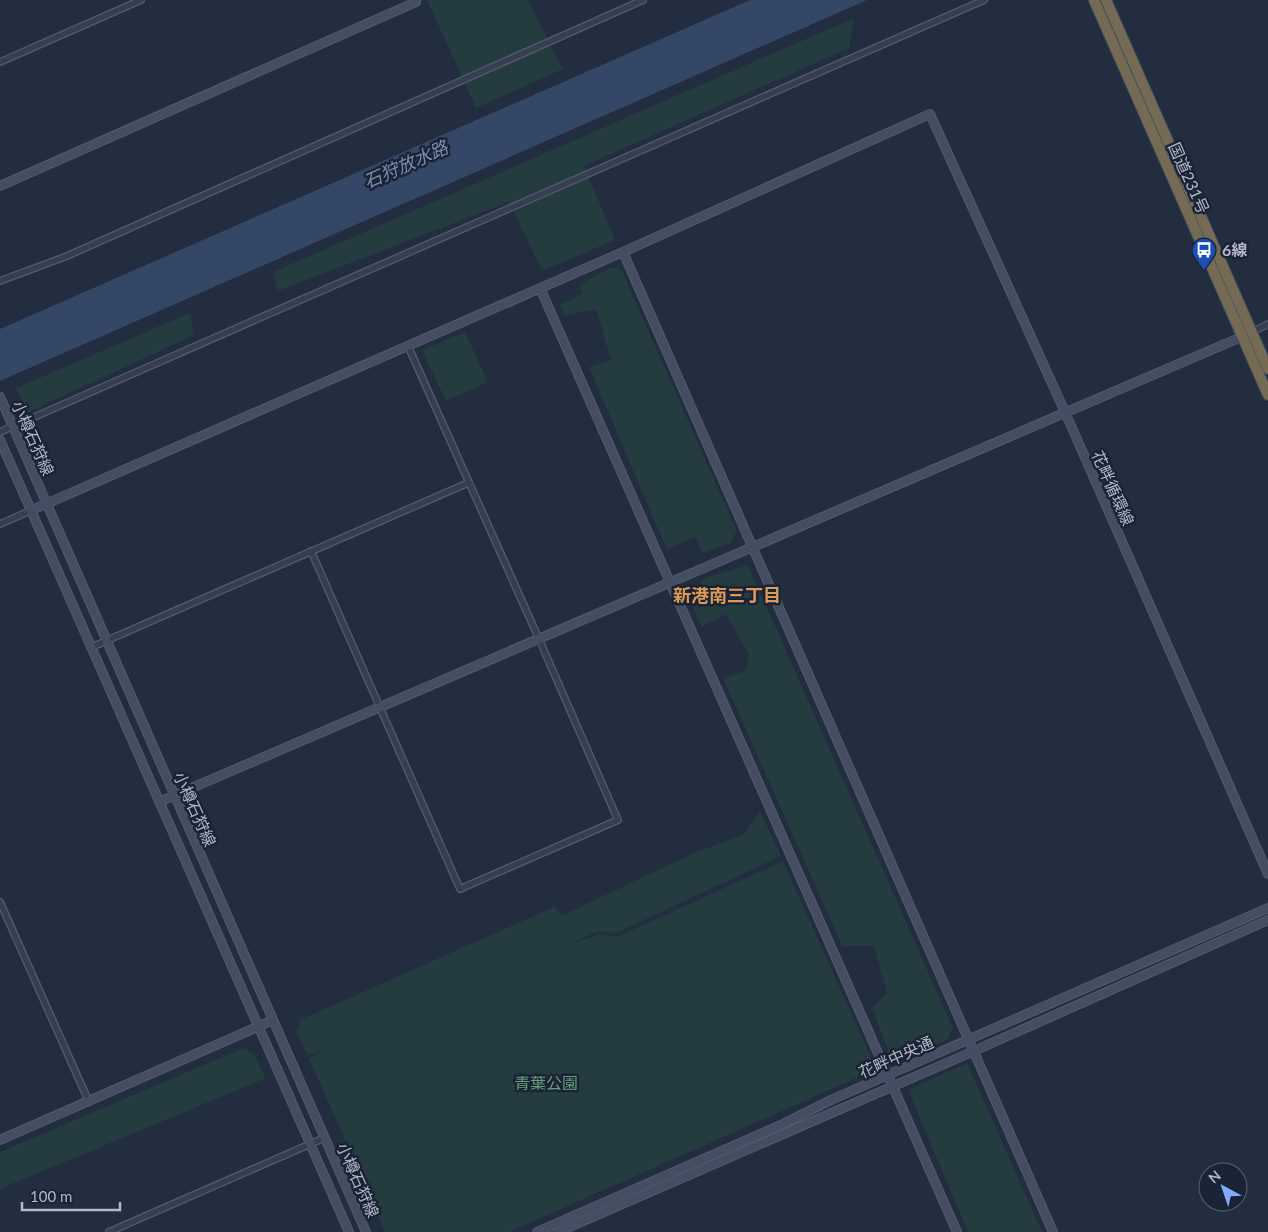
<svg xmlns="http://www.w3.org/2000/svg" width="1268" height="1232" viewBox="0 0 1268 1232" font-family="Lato,'Noto Sans JP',sans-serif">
<rect width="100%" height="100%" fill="#222d3f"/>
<path fill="#243b40" d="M427 0H528L563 69 476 108Z
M854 18 849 48 584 166 615 240 542 271 509 202 278 291 273 272Z
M611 267 622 271 737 531 729 544 702 553 695 537 667 550 589 367 611 360 596 309 564 316 560 305 583 293 579 285Z
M190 313 194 335 27 413 16 388Z
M465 332 488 382 446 401 422 350Z
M748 565 953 1028 947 1040 897 1060 890 1055 872 1008 887 993 874 946H842L723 678 745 671 749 655 726 614 701 627 689 598 703 579Z
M760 811 781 856 616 933 596 932 571 944 599 934 617 937 783 861 874 1064 870 1072 509 1232H385L309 1058 322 1052 308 1055 296 1033 300 1020 554 907 563 915 692 854 744 834Z
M243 1048 253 1053 266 1078 0 1189V1152Z
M967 1063 1042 1232H968L908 1090Z"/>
<path fill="#344767" d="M750 0H867L0 381V329Z"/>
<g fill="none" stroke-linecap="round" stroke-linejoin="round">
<defs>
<path id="street" d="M0 62 141 0
M0 281 67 256 643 0
M1252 332 1268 324
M0 432 984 0
M0 524 32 510
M311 551 460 889 618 820 539 639 408 346
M92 647 468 483
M0 902 89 1102
M109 1232 324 1138"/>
<path id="secondary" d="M0 186 416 2V0
M623 252 1053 1232
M540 288 957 1232
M0 397 366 1232
M0 440 349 1232
M32 510 623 252 930 114 1065 412 1268 874
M159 802 1246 335
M0 1140 273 1020
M537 1232 783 1124 831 1100 1268 908
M558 1232 974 1051 1268 920"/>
<path id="highway" d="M1094 0 1268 395
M1106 0 1268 369"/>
</defs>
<use href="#street" stroke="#545d6d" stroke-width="8"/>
<use href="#secondary" stroke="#545d6d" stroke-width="10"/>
<use href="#highway" stroke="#414a5a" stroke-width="12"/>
<use href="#street" stroke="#363f4f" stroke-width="5.5"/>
<use href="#secondary" stroke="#444d62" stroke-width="8"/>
<use href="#highway" stroke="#756a53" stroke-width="10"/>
</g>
<defs>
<symbol id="bus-pin" viewBox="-11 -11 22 30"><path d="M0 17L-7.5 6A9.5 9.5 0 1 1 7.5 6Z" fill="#1a4fb4" stroke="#1b2434"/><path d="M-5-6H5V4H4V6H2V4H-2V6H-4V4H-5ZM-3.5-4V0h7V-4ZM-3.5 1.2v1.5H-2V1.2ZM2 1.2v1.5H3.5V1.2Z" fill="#fff"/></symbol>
</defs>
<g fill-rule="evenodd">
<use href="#bus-pin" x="1190" y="236" width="28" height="38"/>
</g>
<g text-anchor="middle" stroke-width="5" stroke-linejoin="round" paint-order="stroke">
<g font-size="16" fill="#b2baca" stroke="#1b2434">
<text transform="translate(1189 178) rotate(66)" y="6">国道231号</text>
<text transform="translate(33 438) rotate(66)" y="6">小樽石狩線</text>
<text transform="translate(1113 488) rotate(66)" y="6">花畔循環線</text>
<text transform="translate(195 809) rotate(66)" y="6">小樽石狩線</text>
<text transform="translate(896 1057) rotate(-24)" y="6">花畔中央通</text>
<text transform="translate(358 1180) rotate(66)" y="6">小樽石狩線</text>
</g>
<g font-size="16" font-weight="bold" fill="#b2baca" stroke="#1b2434" text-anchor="start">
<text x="1222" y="256">6線</text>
</g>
<g font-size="16" fill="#679d77" stroke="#1b2434">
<text x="546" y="1089">青葉公園</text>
</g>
<g font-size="18" font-style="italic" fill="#788eb3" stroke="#1b2434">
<text transform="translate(406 165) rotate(-24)" y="6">石狩放水路</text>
</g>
<g font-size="18" font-weight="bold" fill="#dc9b5b" stroke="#1b2434">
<text x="727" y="602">新港南三丁目</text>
</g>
</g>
<g transform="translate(1223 1187) rotate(320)"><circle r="24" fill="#1b2434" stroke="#576070"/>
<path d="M0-4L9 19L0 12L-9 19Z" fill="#82abff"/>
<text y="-8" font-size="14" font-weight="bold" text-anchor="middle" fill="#b2baca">N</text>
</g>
<path d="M22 1202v8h98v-8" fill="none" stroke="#b2baca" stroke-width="2.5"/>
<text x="30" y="1202" font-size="15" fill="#b2baca" stroke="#1b2434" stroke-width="4" paint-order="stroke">100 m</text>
</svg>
